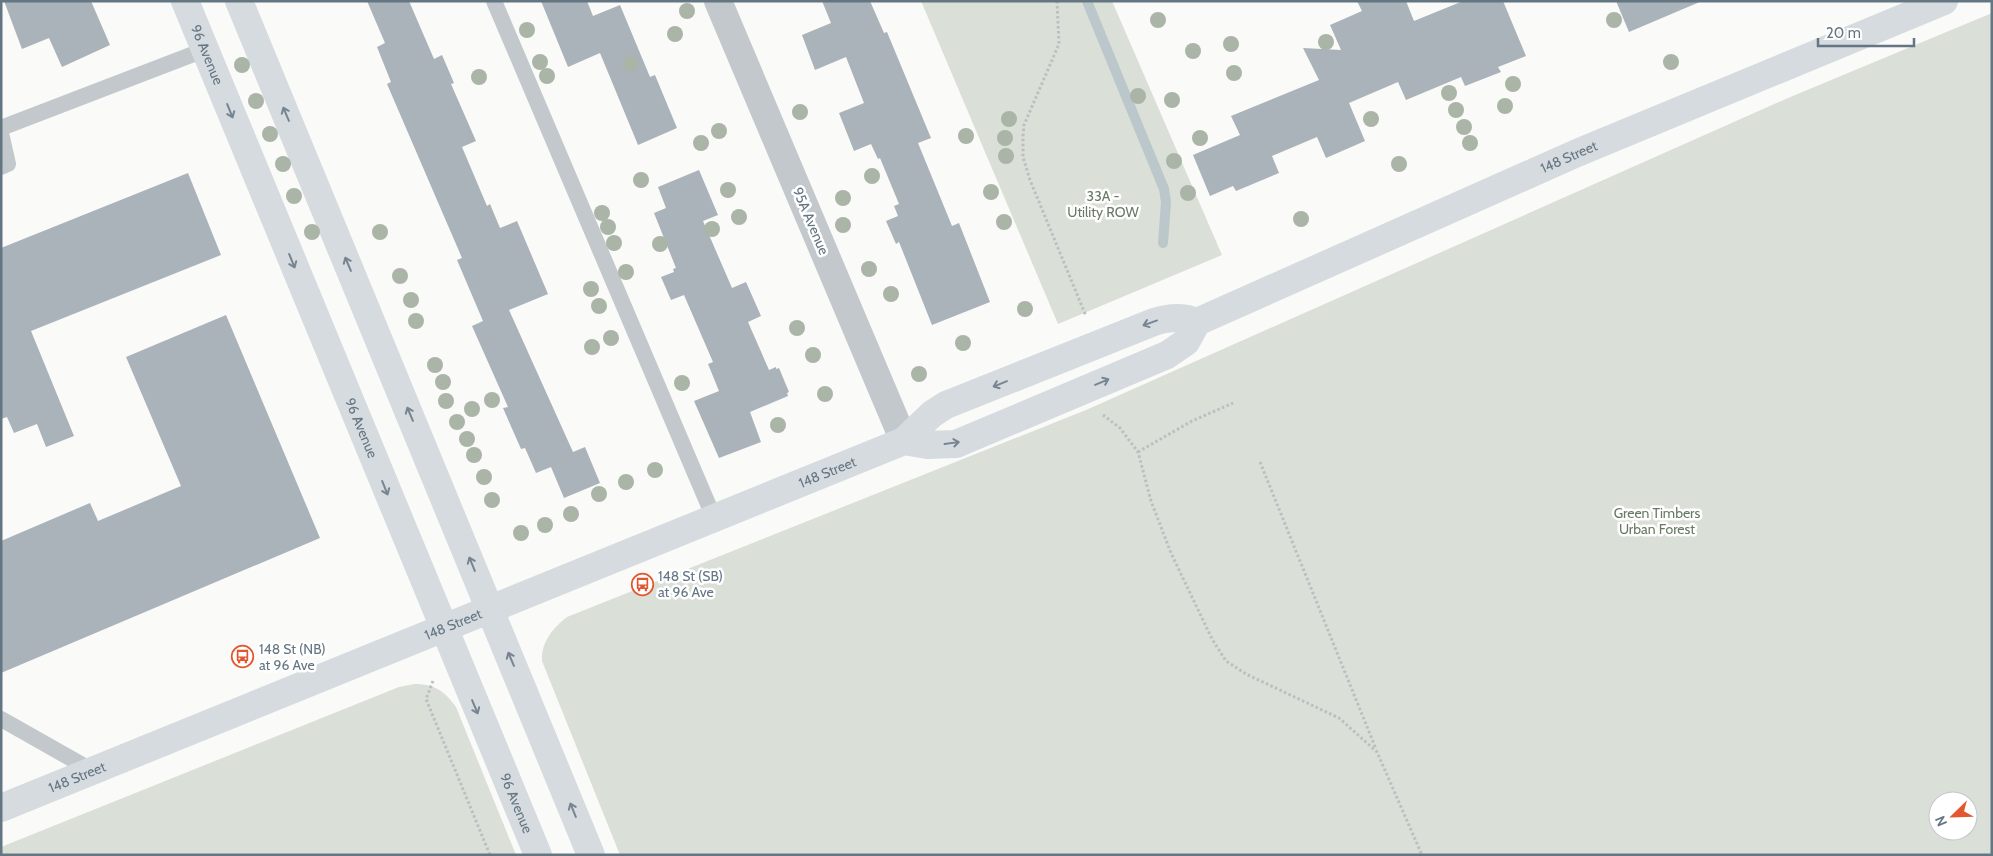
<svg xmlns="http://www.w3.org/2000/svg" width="1993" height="856" viewBox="0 0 1993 856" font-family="Cabin,sans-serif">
<rect width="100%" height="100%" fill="#fafaf8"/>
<path fill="#dadfd7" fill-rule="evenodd" d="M921 1H1112L1222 255 1058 324Z
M1992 13V855H620L542 661C541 642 553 628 567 617L1086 410 1788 98ZM1938 801H1968V831H1938Z
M414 684C434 684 445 691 456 707L516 855H1V847L399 687Z"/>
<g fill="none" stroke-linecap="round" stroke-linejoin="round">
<path stroke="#bbc7cb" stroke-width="10" d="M1087 1 1164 189 1166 202 1163 243"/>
</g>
<path fill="#aab3b9" d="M4 1H91L110 45 62 67 49 38 22 49Z
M367 1H409L434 59 442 55 454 83 451 84 476 141 462 147 487 206 490 204 500 228 517 221 548 294 509 310 573 452 585 447 600 483 564 498 551 467 536 473 525 448 521 449 503 408 508 407 472 326 483 321 457 260 462 258 387 84 391 82 377 47 385 43Z
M541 1H587L593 16 620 5 650 77 655 75 677 128 638 145 600 53 568 67Z
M822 1H870L884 33 887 32 931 138 918 143 952 226 959 223 990 302 932 325 899 242 896 244 886 221 898 216 894 206 899 204 880 158 878 159 871 144 854 151 839 113 864 103 846 57 815 70 802 35 831 23Z
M1357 1H1406L1414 21 1463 1H1503L1526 56 1498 67 1501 72 1465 86 1461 77 1406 100 1398 82 1349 103 1365 141 1326 158 1317 137 1272 156 1279 173 1236 191 1233 186 1210 196 1193 155 1240 135 1231 116 1319 80 1303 48 1341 50 1330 25 1362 11Z
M1616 1H1702L1629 32Z
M699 170 718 215 703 221 732 288 746 282 761 316 748 322 769 370 776 367V369L779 368 789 392 787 393 788 396 750 412 761 442 719 458 694 401 719 391 708 364 713 362 684 295 671 300 661 277 674 272 673 269 676 268 654 213 666 208 658 187Z
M188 173 221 255 31 331 74 436 46 447 37 424 14 433 7 417 1 419V248Z
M226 315 320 538 1 673V541L90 503 98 521 181 486 126 357Z"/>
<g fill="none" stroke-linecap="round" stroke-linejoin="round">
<path stroke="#bbbfc2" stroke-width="3" stroke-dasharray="2.5 2.5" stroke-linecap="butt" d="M1057 1 1059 44 1024 125 1023 136V157L1030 180 1086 316
M1103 415 1120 428 1138 452 1151 501 1171 553 1212 639 1226 661 1246 674 1339 718 1377 752 1422 855
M1138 452 1192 421 1233 403
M1260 462 1376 749
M433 681 426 699 490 855"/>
<path stroke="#c3c8cc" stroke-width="16" d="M494 1 714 518
M1 128 204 50
M1 133 8 164 1 167
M1 719 93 771"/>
<path stroke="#c3c8cc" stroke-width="28" d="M718 1 904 441"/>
<g stroke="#d6dbdf" stroke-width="28">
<path id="s1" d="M185 1 538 855"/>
<path d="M239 1 591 855"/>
<path id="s2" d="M904 441 927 445 956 444 1167 355 1186 342 1197 322 1577 153 1944 1"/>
<path id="s3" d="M1 808 904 441 932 414 946 405 1154 322C1169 317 1183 316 1197 322"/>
</g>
</g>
<g fill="#aab4a7">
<circle cx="687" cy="11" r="8"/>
<circle cx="1158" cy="20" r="8"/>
<circle cx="1614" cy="20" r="8"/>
<circle cx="527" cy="30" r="8"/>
<circle cx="675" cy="34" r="8"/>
<circle cx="1326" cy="42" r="8"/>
<circle cx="1231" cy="44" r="8"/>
<circle cx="1193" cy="51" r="8"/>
<circle cx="540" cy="62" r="8"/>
<circle cx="1671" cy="62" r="8"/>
<circle cx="631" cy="64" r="8"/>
<circle cx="242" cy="65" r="8"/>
<circle cx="1234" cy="73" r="8"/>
<circle cx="547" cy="76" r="8"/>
<circle cx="479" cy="77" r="8"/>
<circle cx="1513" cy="84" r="8"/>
<circle cx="1449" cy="93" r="8"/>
<circle cx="1138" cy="96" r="8"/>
<circle cx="1172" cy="100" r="8"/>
<circle cx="256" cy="101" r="8"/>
<circle cx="1505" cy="106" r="8"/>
<circle cx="1456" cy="110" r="8"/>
<circle cx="800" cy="112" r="8"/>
<circle cx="1009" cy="119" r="8"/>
<circle cx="1371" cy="119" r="8"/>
<circle cx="1464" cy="127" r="8"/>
<circle cx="719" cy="131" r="8"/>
<circle cx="270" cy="134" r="8"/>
<circle cx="966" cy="136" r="8"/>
<circle cx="1005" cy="138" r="8"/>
<circle cx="1200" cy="138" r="8"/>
<circle cx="701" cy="143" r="8"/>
<circle cx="1470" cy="143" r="8"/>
<circle cx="1006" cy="156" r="8"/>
<circle cx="1174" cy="161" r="8"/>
<circle cx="283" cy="164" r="8"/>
<circle cx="1399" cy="164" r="8"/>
<circle cx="872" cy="176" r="8"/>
<circle cx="641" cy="180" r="8"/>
<circle cx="728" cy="190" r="8"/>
<circle cx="991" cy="192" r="8"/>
<circle cx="1188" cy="193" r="8"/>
<circle cx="294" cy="196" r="8"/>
<circle cx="843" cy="198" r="8"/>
<circle cx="602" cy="213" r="8"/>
<circle cx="739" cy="217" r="8"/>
<circle cx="1301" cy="219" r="8"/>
<circle cx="1004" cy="222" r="8"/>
<circle cx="843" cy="225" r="8"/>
<circle cx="608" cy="227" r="8"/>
<circle cx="712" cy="229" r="8"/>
<circle cx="312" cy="232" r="8"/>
<circle cx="380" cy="232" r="8"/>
<circle cx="614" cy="243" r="8"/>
<circle cx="660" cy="244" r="8"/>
<circle cx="869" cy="269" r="8"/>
<circle cx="626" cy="272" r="8"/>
<circle cx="400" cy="276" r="8"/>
<circle cx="591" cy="289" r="8"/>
<circle cx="891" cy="294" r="8"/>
<circle cx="411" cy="300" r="8"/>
<circle cx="599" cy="306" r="8"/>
<circle cx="1025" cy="309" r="8"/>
<circle cx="416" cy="321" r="8"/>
<circle cx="797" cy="328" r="8"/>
<circle cx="611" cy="338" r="8"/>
<circle cx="963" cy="343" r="8"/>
<circle cx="592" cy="347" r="8"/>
<circle cx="813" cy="355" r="8"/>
<circle cx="435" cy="365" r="8"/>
<circle cx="919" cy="374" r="8"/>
<circle cx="443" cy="382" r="8"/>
<circle cx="682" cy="383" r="8"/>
<circle cx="825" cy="394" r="8"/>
<circle cx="492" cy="400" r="8"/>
<circle cx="446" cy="401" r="8"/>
<circle cx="472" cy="409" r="8"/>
<circle cx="457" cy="422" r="8"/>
<circle cx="778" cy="425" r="8"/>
<circle cx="467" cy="439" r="8"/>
<circle cx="474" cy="455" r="8"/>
<circle cx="655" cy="470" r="8"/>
<circle cx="484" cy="477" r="8"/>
<circle cx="626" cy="482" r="8"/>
<circle cx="599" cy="494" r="8"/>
<circle cx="492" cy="500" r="8"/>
<circle cx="571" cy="514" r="8"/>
<circle cx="545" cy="525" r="8"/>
<circle cx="521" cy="533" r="8"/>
</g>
<defs><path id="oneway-shaft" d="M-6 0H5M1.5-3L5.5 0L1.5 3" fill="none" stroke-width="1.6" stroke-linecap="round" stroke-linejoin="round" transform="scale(1.25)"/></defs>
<g stroke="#768591">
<use href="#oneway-shaft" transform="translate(230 111) rotate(68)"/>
<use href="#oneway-shaft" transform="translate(286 114) rotate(-113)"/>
<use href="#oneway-shaft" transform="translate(292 261) rotate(68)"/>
<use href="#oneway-shaft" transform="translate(348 264) rotate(-113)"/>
<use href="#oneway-shaft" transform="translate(1150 323) rotate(160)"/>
<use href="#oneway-shaft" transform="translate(1102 382) rotate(-23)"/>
<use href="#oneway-shaft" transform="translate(1000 384) rotate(158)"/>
<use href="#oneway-shaft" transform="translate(410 414) rotate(-113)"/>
<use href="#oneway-shaft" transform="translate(952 443) rotate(-8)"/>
<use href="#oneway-shaft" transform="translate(385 488) rotate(68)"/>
<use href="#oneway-shaft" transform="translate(472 564) rotate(-112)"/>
<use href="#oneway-shaft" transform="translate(511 659) rotate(-113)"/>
<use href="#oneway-shaft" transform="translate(475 707) rotate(67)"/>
<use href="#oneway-shaft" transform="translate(573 810) rotate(-112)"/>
</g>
<defs>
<symbol id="bus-ring" viewBox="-11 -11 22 22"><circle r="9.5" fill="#fff" stroke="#e4572e" stroke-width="1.5"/><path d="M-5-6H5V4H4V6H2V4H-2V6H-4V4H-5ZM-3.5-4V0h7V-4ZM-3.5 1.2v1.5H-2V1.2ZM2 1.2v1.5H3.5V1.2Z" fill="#e4572e"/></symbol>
</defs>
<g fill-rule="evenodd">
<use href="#bus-ring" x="630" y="572" width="25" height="25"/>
<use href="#bus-ring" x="230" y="644" width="25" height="25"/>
</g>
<g text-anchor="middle" stroke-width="5" stroke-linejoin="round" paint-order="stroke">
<g font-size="14" fill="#657683" stroke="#fff">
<text dy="5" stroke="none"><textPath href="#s1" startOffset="58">96 Avenue</textPath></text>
<text dy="5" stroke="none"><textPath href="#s2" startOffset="734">148 Street</textPath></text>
<text transform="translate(811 221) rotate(67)" y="5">95A Avenue</text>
<text dy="5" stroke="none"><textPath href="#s1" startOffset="462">96 Avenue</textPath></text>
<text dy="5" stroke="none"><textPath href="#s3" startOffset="892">148 Street</textPath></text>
<text dy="5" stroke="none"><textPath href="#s3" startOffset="488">148 Street</textPath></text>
<text dy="5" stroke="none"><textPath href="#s3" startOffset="82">148 Street</textPath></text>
<text dy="5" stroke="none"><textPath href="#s1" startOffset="868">96 Avenue</textPath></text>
</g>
<g font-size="14" fill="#687a64" stroke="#fff">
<text x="1103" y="201">33A -<tspan x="1103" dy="16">Utility ROW</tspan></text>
<text x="1657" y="518">Green Timbers<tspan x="1657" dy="16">Urban Forest</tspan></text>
</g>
<g font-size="14" fill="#657683" stroke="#fff" text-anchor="start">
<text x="658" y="581">148 St (SB)<tspan x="658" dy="16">at 96 Ave</tspan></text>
<text x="259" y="654">148 St (NB)<tspan x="259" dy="16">at 96 Ave</tspan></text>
</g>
</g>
<rect width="1993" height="856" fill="none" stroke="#657683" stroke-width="5"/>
<g transform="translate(1953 816) rotate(247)"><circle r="24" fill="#ffffff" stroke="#c1c8cd"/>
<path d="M0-4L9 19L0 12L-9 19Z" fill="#e4572e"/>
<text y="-8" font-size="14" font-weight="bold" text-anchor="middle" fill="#657683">N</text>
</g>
<path d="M1818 38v8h96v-8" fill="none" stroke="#657683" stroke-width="2.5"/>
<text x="1826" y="38" font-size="15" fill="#657683" stroke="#ffffff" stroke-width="4" paint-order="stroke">20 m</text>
</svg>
